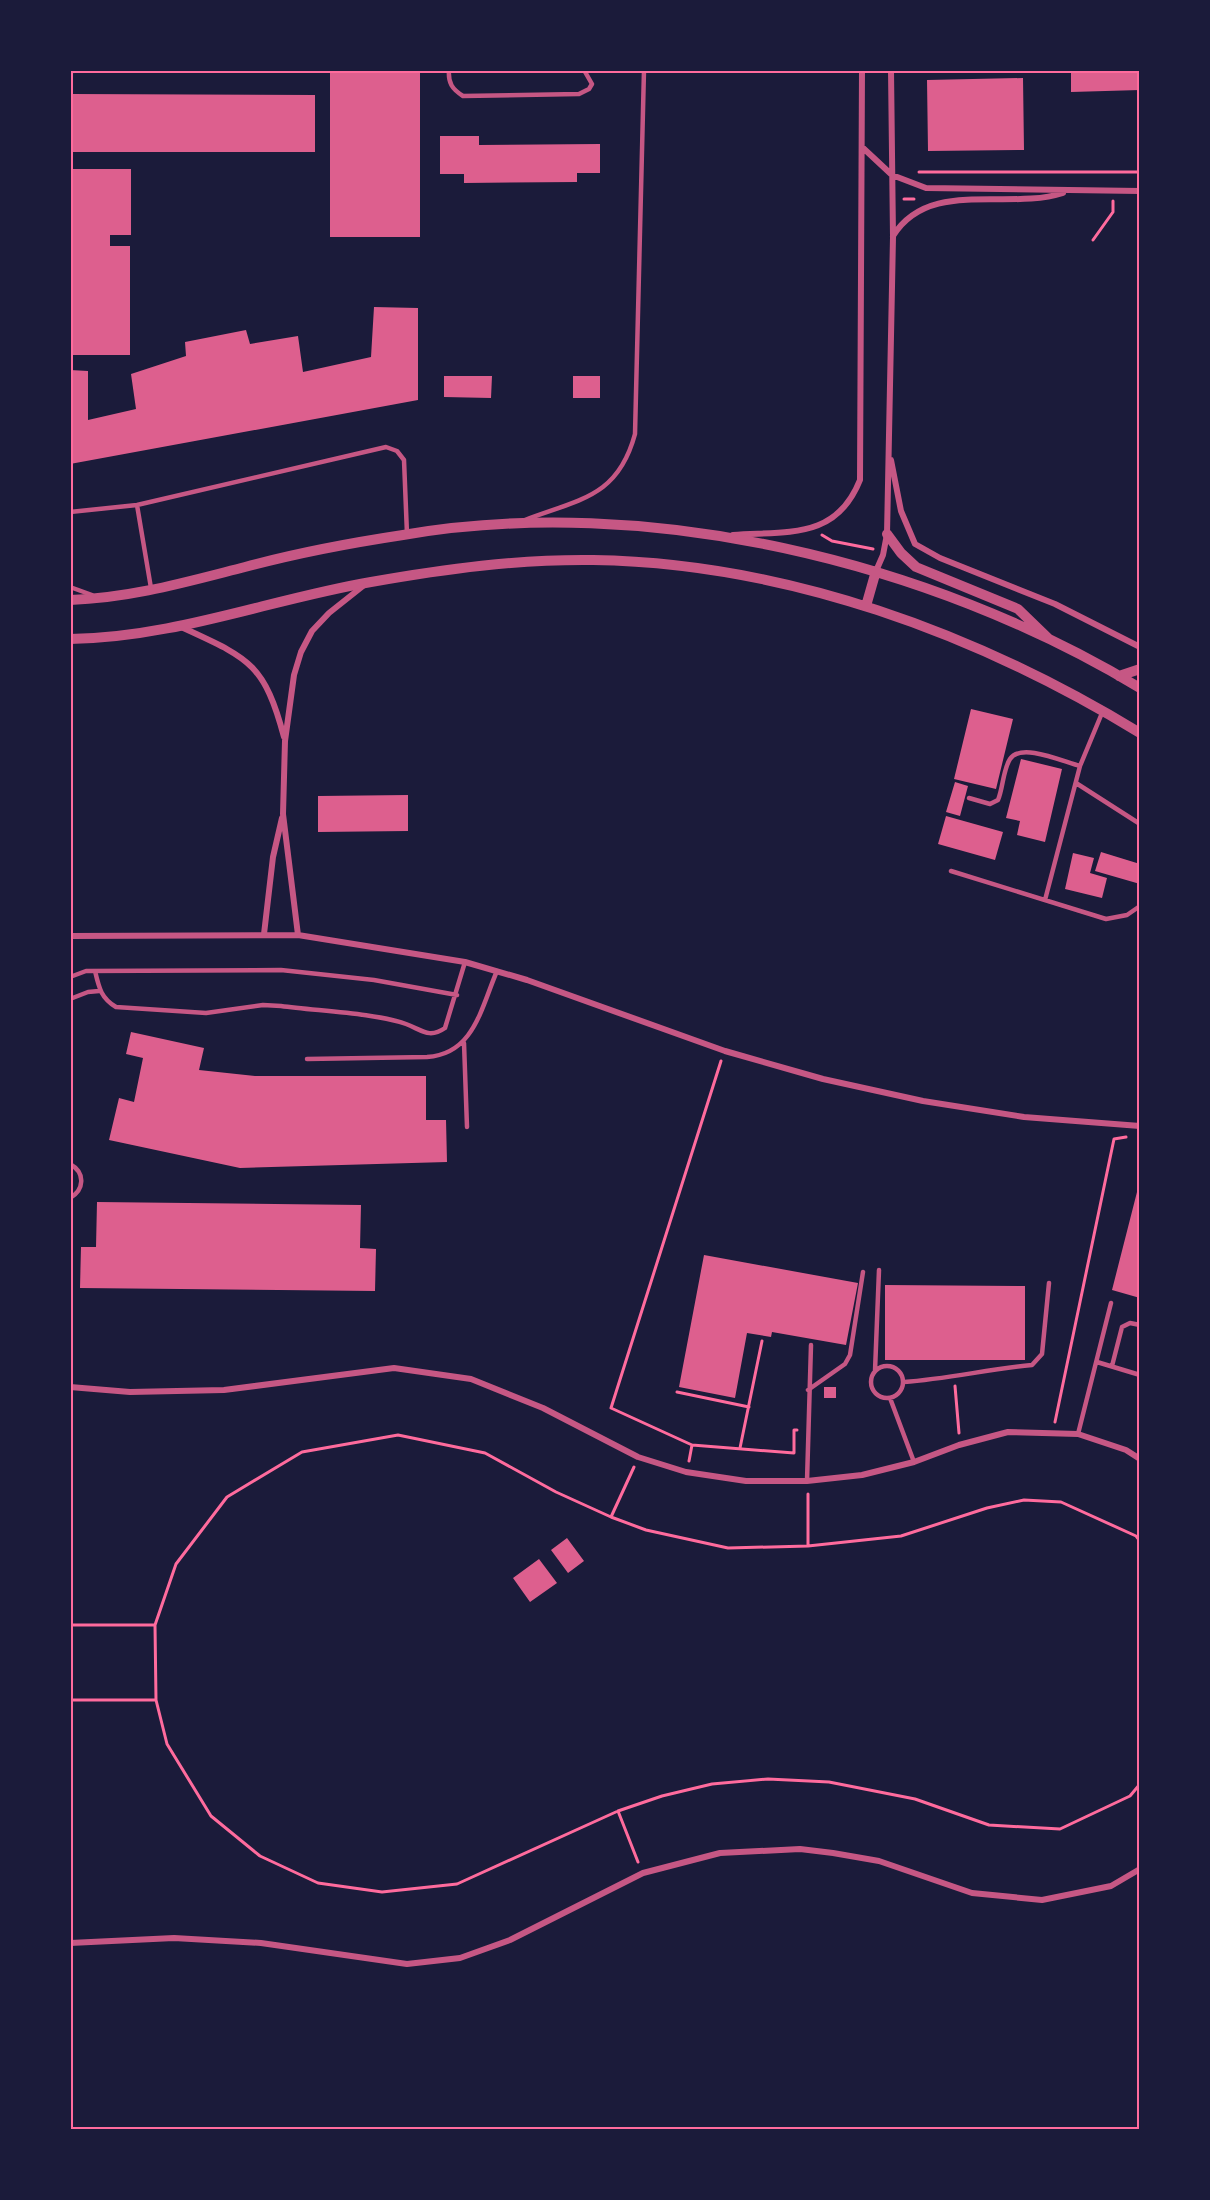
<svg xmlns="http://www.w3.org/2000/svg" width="1210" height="2200" viewBox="0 0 1210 2200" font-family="'PT Sans Narrow',sans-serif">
<rect width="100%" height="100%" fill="#1b1b3a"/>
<path fill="#dd5f8e" d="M330 70H420V237H330Z
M1071 70H1140V90L1071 92Z
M1023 78 1024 150 928 151 927 80Z
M70 94 315 95V152H70Z
M440 136H479V145L600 144V173H577V182L464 183V174H440Z
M70 169H131V235H110V246H130V355H71Z
M374 307 418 308V400L70 464V370L88 371V420L136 409 131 374 186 356 185 342 246 330 250 344 298 336 303 372 371 357Z
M444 376H492L491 398 444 397Z
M573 376H600V398H573Z
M971 709 1013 719 996 789 954 779Z
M1021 759 1062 769 1045 842 1017 835 1020 821 1006 818Z
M955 782 968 786 960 816 946 812Z
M408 795V831L318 832V796Z
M946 816 1003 832 995 860 938 844Z
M1101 852 1140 864V884L1095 871Z
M1073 853 1094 858 1090 873 1107 878 1102 898 1065 889Z
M131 1032 204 1048 199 1070 255 1076H426V1120H446L447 1162 240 1168 109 1140 119 1098 134 1102 143 1058 126 1054Z
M1137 1192 1140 1193V1298L1112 1290Z
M97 1202 361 1205 360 1248 376 1249 375 1291 80 1288 81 1247H96Z
M704 1255 858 1283 846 1345 772 1332 771 1337 747 1333 735 1398 679 1387Z
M885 1285 1025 1286V1360H885Z
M824 1387H836V1398H824Z
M567 1538 584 1561 568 1573 551 1550Z
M539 1559 557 1583 530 1602 513 1578Z"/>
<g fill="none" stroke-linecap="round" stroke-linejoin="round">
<path stroke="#ff6b9d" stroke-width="3" d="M919 172H1140
M904 199H914
M1093 240 1113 212V201
M822 535 832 541 873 549
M721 1061 611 1408 692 1445 794 1453V1430H797
M955 1386 959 1433
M677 1392 749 1407
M1055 1422 1114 1139 1126 1137
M740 1448 762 1341
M689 1461 692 1445
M808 1494V1546
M611 1517 634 1467
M1140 1541 1136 1536 1061 1502 1024 1500 987 1508 901 1536 808 1546 728 1548 646 1530 611 1517 556 1492 485 1453 398 1435 302 1452 227 1497 176 1564 155 1625 156 1700 167 1744 211 1816 260 1856 318 1883 382 1892 457 1884 618 1811 662 1796 712 1784 768 1779 829 1782 915 1799 989 1825 1060 1829 1130 1796 1140 1784
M70 1625H155
M70 1700H156
M618 1811 638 1862"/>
<path stroke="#c65784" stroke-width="4.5" d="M449 70C448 83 452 89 463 96L579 94 589 89 592 84 584 70
M70 71 91 70
M137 505 151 588
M70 512 137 505 386 447 397 451 404 460 407 534
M525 520C580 499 618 497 635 434L644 70
M70 587 92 595
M1076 783 1140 824
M969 798 990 804 998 800C1003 788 1003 770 1010 759 1021 742 1064 762 1080 766
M951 871 1106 919 1127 915 1140 906
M1045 900 1080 766 1102 713
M95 971C99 988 101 998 116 1007L206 1013 263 1005 281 1006C317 1011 375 1013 406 1024 422 1030 429 1039 445 1028L465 962
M70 977 86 971 281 970 374 980 457 995
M70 999 88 992 99 991
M464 1043 467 1127
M307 1059 427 1057C474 1054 481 1008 497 971
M70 1164C86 1173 84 1190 70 1198
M1097 1362 1140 1375
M871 1382a16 16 0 1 1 32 0a16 16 0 1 1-32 0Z
M1112 1366 1122 1327 1130 1323 1140 1325
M875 1371 879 1270
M904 1382C947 1379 989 1369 1032 1365L1042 1354 1049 1283
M808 1390 845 1364 850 1355 863 1272
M890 1398 914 1462
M1078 1434 1111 1303
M807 1481 811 1345"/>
<path stroke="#c65784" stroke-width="6" d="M862 147 892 175 926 188 1140 191
M893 236C929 178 1007 211 1063 193
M891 460 901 511 915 544 940 558 1055 604 1140 647
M733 535C788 531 836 540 860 480L862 70
M876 571 883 555 887 534 893 237 891 70
M181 627C248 658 264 662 284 737
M264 934 273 857 282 818
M298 935 283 814 285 741 294 675 301 652 312 631 329 613 363 586
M70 936 298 935 465 962 527 980 725 1051 823 1079 923 1101 1024 1117 1140 1126
M70 1387 130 1392 224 1390 394 1368 471 1379 543 1408 638 1457 686 1472 746 1481H807L862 1475 914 1462 959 1445 1008 1432 1078 1434 1126 1450 1140 1459
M70 1943 174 1938 261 1943 407 1964 460 1958 510 1940 643 1873 720 1853 800 1849 833 1853 879 1861 972 1893 1042 1900 1111 1886 1140 1869"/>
<path stroke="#c65784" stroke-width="10" d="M887 534 901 553 916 567 1018 609 1048 638
M70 600C131 598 186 582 245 567 297 553 350 543 403 535 646 493 930 561 1140 688
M866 606 876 571
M70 639C173 638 271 599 371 582 445 569 518 559 593 560 786 563 976 633 1140 733
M1119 676 1140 669"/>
</g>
<rect width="1210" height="2200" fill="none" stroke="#1b1b3a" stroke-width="144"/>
<rect x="72" y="72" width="1066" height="2056" fill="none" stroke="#ff6b9d" stroke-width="2"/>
</svg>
